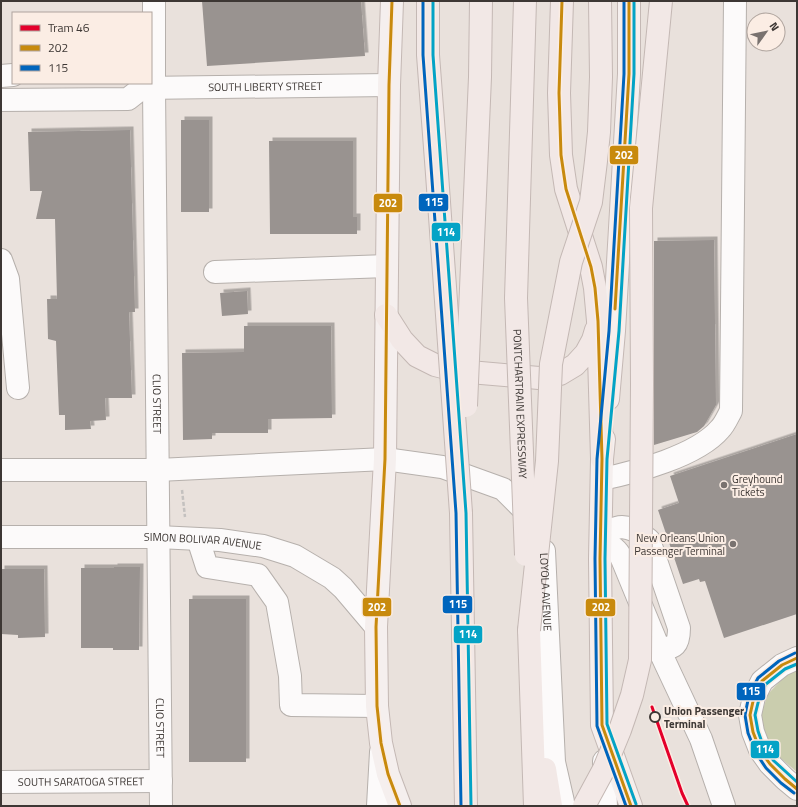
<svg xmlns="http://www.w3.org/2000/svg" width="798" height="807" viewBox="0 0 798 807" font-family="'Titillium Web',sans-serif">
<defs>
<filter id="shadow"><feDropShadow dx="3.5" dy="-3.5" stdDeviation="0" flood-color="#0004"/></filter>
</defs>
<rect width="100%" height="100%" fill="#e9e1dc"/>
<path fill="#cacdae" d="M797 669V772L777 755 765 738 760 718 768 694 789 672Z"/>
<path fill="#999390" filter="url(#shadow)" d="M202 1H361L365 56 207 66Z
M181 120H209V212H181Z
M130 130 135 312H129L132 398H105L106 420 90 421 91 429 65 430V415H59L56 341 48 339 47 299H57L55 219H36L42 191H30L28 132Z
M269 141H353V217H357V234H270Z
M714 240 716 405 704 426 697 432 654 445V241Z
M247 291 248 314 222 316 220 293Z
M244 326H331L332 418 268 419V433H212V439L183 440 182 353 244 352Z
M797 434V614L724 638 705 581 700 582 699 579 683 584 658 510 679 503 670 476Z
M114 567H140L139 650H113V648H81V568H114Z
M1 569H44L45 637 18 638V635L1 634Z
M189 599H246V762H189Z"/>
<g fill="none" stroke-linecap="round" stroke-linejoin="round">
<defs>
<g id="minor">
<path id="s1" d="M154 1V88L161 806"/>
<path d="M1 76 13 75"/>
<path id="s2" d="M1 100 128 99 142 88 389 85"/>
<path d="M1 260 8 279 18 388"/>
<path d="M215 272 387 266"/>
<path d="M1 470H158L385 459 442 467 503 489 530 516 532 521"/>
<path d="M602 479C636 472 697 456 720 429 725 424 728 416 731 411L735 1"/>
<path id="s3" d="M1 537H158L220 540 263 546 295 556 332 578 343 588 376 627"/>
<path d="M198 539 207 567 258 575 277 602 290 676 291 705 377 706"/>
<path id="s4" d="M544 551 554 762 564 806"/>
<path d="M659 647C675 650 679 644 679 628L649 540C639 532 625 522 612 530 608 532 604 537 601 541 611 546 617 548 622 559L662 656 701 739 724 806"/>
<path d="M797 658 782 665 762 681 754 697 750 715 753 732 760 750 770 764 785 779 797 789"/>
<path d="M604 761 606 806"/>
<path id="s5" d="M1 782 161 781"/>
<path d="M378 806 381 752"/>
</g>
<path id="major" d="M392 1 389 85 385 459 376 627 377 706 381 743 388 774 400 806
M608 399 614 331 629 74V1
M604 439 602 459 600 559 602 725 631 806"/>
<path id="highway" d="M562 1 559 93 561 155 566 189 591 267 595 288 598 321 602 459
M386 315 402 340 417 356 435 365 458 371 539 378 560 374 575 365 586 353 593 340 596 330
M461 513 466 806
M529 630 535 806
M545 769 551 806"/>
</defs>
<use href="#minor" stroke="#b6b0ac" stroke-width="24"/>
<use href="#major" stroke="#c4b8b4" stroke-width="24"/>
<use href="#highway" stroke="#c4b8b4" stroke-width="24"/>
<path stroke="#c4c1bf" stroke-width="2.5" stroke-dasharray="4 2" stroke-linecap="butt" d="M182 490 185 517"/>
<use href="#minor" stroke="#fcfafa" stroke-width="22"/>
<use href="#major" stroke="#f5efee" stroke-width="22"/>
<use href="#highway" stroke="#f2e8e6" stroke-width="22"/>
<defs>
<g id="highway-bridge">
<path d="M428 1V55L437 174 461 513"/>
<path id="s6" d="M525 1 516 298 526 555"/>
<path d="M466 406 480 77 481 1"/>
<path d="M529 630 547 461 551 364 571 262 591 202 596 161 599 132 601 77 600 1"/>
<path d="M584 806 604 769 620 730 632 695 640 660 642 384 641 208 661 1"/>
</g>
</defs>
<use href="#highway-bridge" stroke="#c4b8b4" stroke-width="24" stroke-linecap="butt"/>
<use href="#highway-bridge" stroke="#f2e8e6" stroke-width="22"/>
<defs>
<path id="bus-1" d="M392 1 389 85 385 459 376 627 377 706 381 743 388 774 400 806
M562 1 559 93 561 155 566 189 591 267 595 288 598 321 602 459 600 559 602 725 631 806
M615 309 629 74V1
M797 658 782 665 762 681 754 697 750 715 753 732 760 750 770 764 785 779 797 789"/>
<path id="bus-2" d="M423 1V55L456 513 461 806
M624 1V74L609 331 597 459 595 559 597 726 626 806
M794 793 781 783 766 768 756 753 748 733 745 715 749 695 758 678 779 661 795 653"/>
<path id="bus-3" d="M433 1V55L466 513 471 806
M634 1V74L619 331 607 459 605 559 607 724 636 804
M797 664 785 669 766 684 759 699 755 715 758 731 764 748 774 761 797 782"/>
</defs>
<use href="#bus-1" stroke="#fbede4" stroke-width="6"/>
<use href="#bus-2" stroke="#fbede4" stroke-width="6"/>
<use href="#bus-3" stroke="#fbede4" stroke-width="6"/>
<use href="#bus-1" stroke="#c88a0d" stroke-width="3"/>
<use href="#bus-2" stroke="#0065bd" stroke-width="3"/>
<use href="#bus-3" stroke="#03a3c6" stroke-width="3"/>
<defs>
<path id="tram-1" d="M652 707 682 793 688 806"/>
</defs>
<use href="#tram-1" stroke="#fbede4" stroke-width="6"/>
<use href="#tram-1" stroke="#e4002b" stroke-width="3"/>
</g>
<g fill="#79726f" stroke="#fbede4" stroke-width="1.5">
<circle cx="724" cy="485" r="4"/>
<circle cx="733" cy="544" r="4"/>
</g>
<circle fill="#fbede4" stroke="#3d3734" stroke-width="2" cx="655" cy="717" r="5"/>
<g text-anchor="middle" stroke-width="4" stroke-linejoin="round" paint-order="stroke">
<g font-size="11" fill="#3d3734" stroke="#fbede4">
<text dy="4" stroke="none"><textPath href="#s2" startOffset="268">SOUTH LIBERTY STREET</textPath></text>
<text dy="4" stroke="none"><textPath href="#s1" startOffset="403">CLIO STREET</textPath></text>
<text dy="4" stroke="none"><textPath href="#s6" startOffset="403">PONTCHARTRAIN EXPRESSWAY</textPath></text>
<text dy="4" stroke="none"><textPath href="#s3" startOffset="202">SIMON BOLIVAR AVENUE</textPath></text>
<text dy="4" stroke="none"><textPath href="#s4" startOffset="41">LOYOLA AVENUE</textPath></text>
<text dy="4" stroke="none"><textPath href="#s1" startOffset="727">CLIO STREET</textPath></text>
<text dy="4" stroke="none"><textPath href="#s5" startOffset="80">SOUTH SARATOGA STREET</textPath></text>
</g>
<g font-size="11" fill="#3d3734" stroke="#fbede4" text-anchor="start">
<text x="732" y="483">Greyhound<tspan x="732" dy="13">Tickets</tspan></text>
<text x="725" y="542" text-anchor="end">New Orleans Union<tspan x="725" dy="13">Passenger Terminal</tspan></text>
</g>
<g font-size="11" font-weight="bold" fill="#3d3734" stroke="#fbede4" text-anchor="start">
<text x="664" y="715">Union Passenger<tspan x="664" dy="13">Terminal</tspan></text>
</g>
</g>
<g stroke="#fbede4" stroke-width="1.5">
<rect x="609" y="145" width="30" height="20" rx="4" fill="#c88a0d"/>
<rect x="418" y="193" width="31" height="19" rx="4" fill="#0065bd"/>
<rect x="373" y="193" width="30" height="20" rx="4" fill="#c88a0d"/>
<rect x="431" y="222" width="30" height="20" rx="4" fill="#03a3c6"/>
<rect x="442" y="595" width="31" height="19" rx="4" fill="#0065bd"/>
<rect x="362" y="597" width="30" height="20" rx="4" fill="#c88a0d"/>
<rect x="585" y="598" width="31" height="19" rx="4" fill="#c88a0d"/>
<rect x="453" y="625" width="30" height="19" rx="4" fill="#03a3c6"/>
<rect x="736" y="682" width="30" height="19" rx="4" fill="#0065bd"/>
<rect x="750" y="740" width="30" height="19" rx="4" fill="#03a3c6"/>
</g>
<g font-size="11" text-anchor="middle" font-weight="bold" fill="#fff">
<text x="624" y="159">202</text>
<text x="434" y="206">115</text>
<text x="388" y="207">202</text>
<text x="446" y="236">114</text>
<text x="458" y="608">115</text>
<text x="377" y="611">202</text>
<text x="601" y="611">202</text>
<text x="468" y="638">114</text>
<text x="751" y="695">115</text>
<text x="765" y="753">114</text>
</g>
<rect width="798" height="807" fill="none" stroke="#3d3734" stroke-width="4"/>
<rect x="12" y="12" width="140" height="72" fill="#fbede4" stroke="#afa49e"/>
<rect x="20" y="25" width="20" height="6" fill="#e4002b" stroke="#afa49e"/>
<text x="48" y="32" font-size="12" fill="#3d3734">Tram 46</text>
<rect x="20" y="45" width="20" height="6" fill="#c88a0d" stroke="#afa49e"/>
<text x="48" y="52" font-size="12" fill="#3d3734">202</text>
<rect x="20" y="65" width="20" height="6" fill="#0065bd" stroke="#afa49e"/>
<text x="48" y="72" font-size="12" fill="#3d3734">115</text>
<g transform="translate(766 32) rotate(57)"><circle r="19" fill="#fbede4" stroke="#afa49e"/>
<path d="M0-3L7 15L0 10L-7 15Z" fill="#79726f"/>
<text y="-6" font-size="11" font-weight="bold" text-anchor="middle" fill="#3d3734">N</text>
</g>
</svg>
